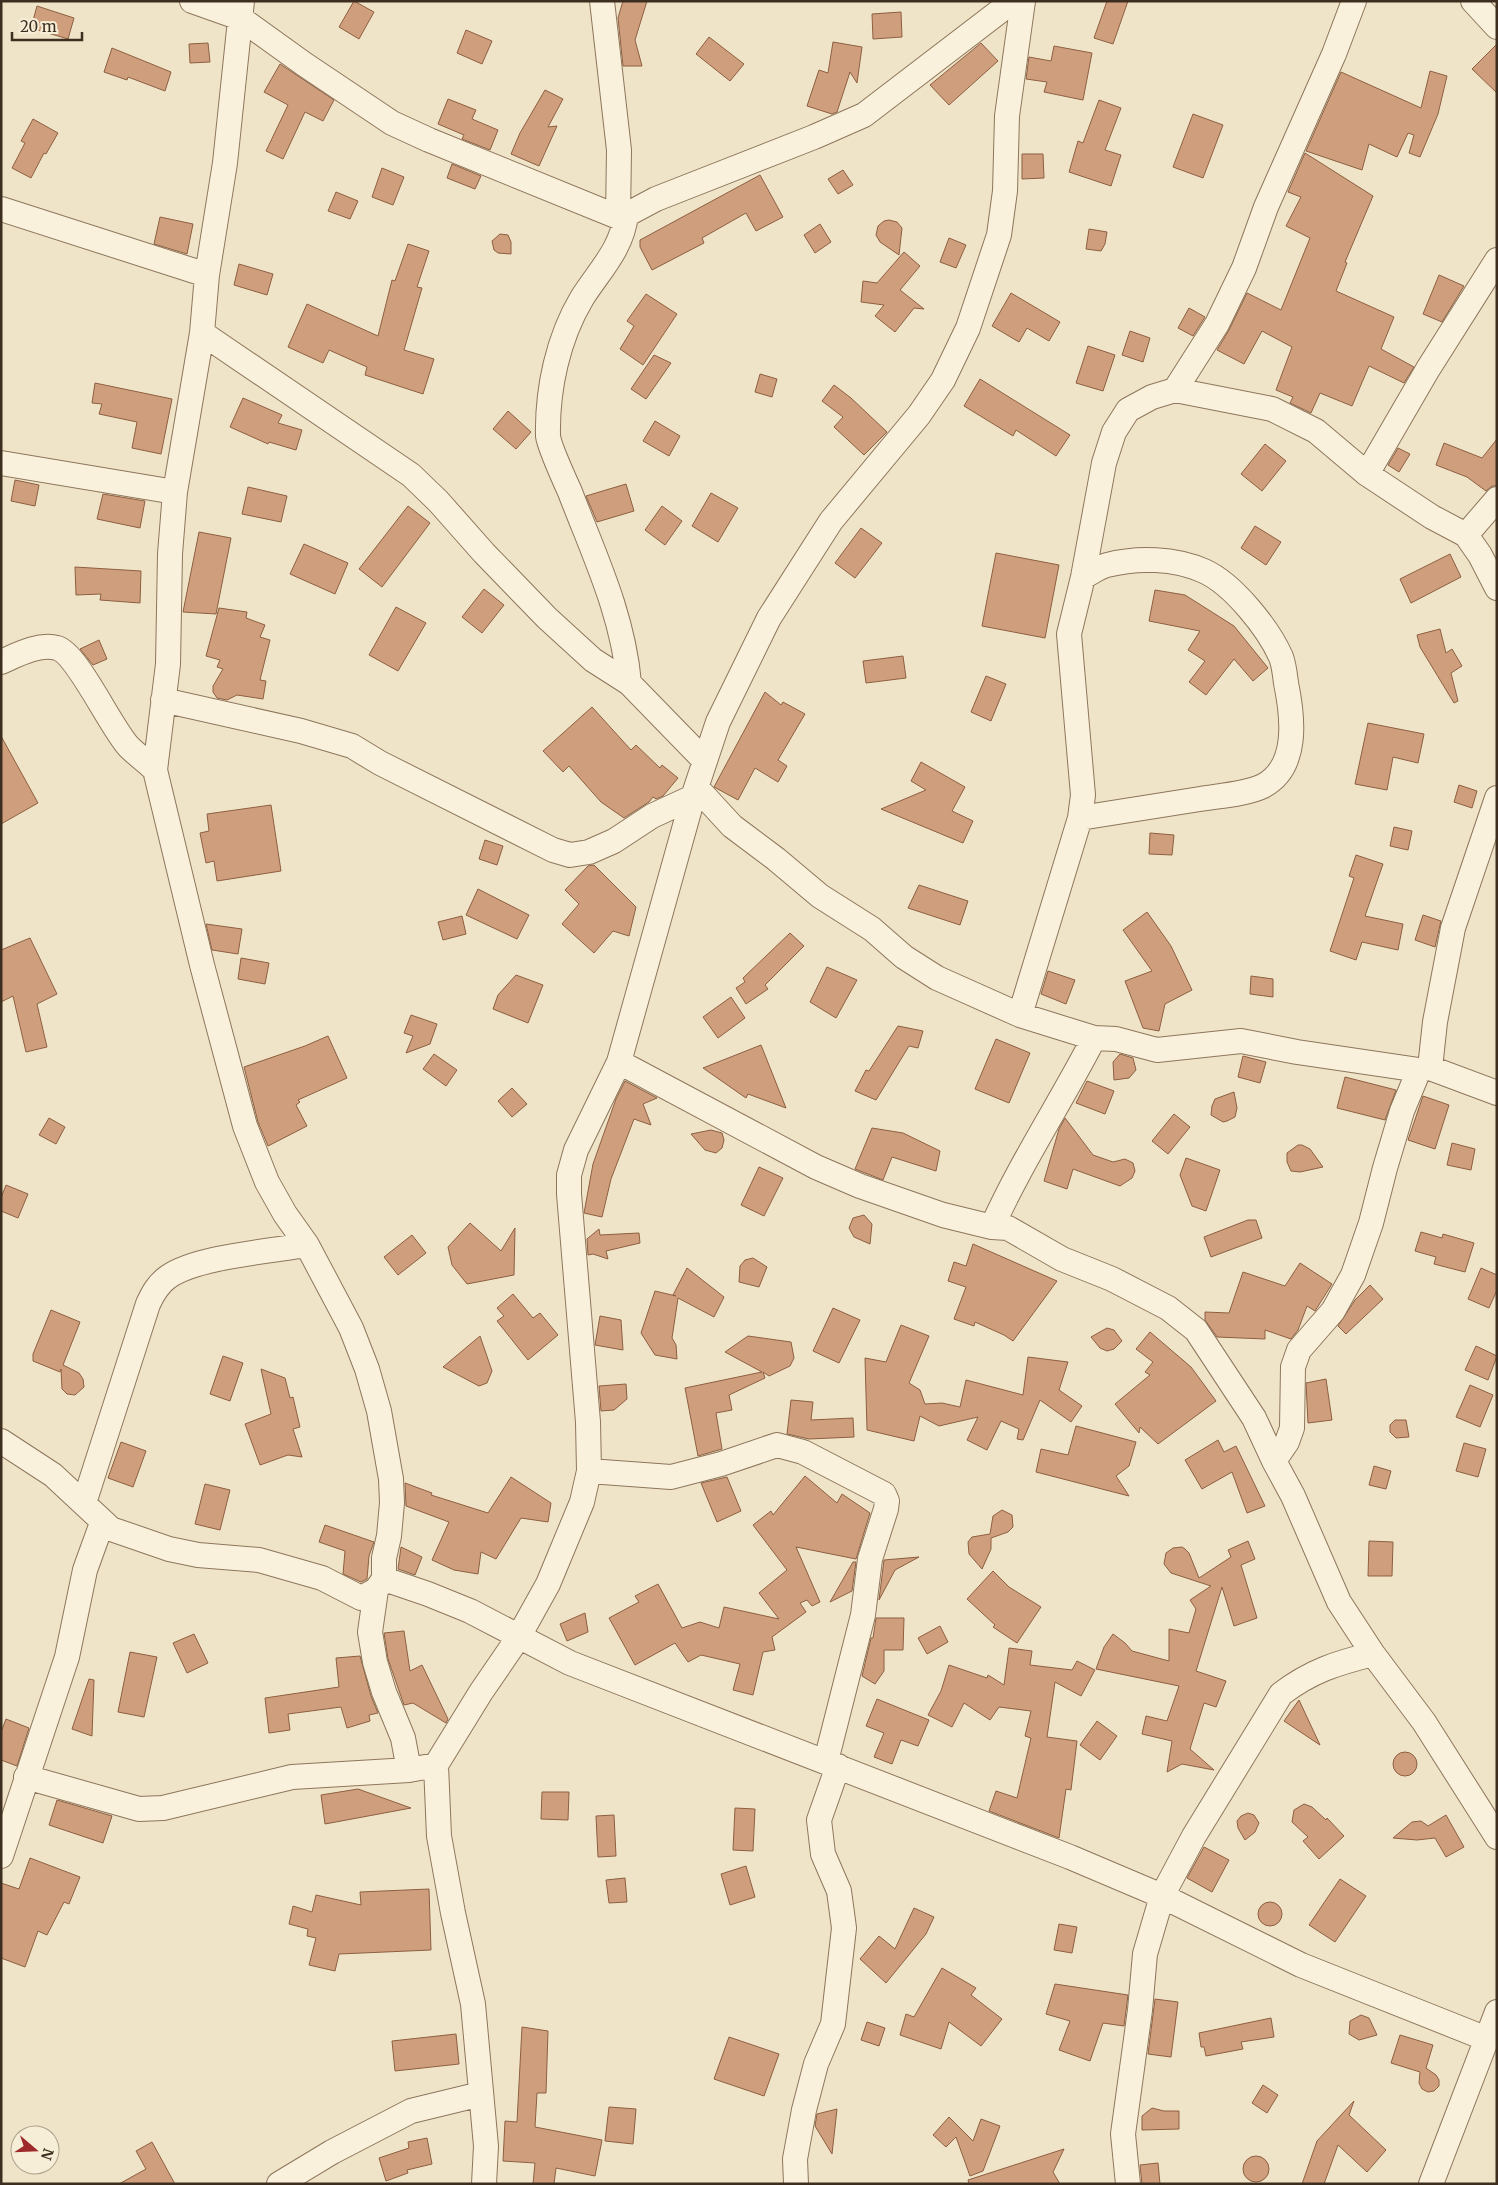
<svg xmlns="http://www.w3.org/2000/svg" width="1498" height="2185" viewBox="0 0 1498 2185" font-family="Merriweather,serif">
<rect width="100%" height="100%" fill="#f0e4c8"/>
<path fill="#cf9f7d" stroke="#8d5f41" d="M354 1 374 12 359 39 339 27Z
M623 1H647L635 40 642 66H623L618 18Z
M1107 1H1128L1113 44 1094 38Z
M37 6 74 18 68 39 31 28Z
M901 12 902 37 873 39 872 14Z
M466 30 492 41 482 64 457 53Z
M709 37 744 64 730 81 696 54Z
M833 42 862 47 857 83 850 72 837 112 832 114 807 106 819 70 828 73Z
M208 43 210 62 190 63 189 44Z
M981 43 998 61 949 105 930 85Z
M1497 44V93L1472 69Z
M1054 46 1092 53 1083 100 1044 92 1047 82 1026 79 1029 57 1051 61Z
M112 48 171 72 165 91 128 77 127 80 104 72Z
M280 64 334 100 323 121 305 112 283 159 266 151 288 105 264 92Z
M1430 71 1447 76 1438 114 1420 157 1409 153 1414 135 1408 133 1397 157 1369 144 1362 170 1306 151 1341 72 1421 108Z
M545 90 563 99 548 127 557 126 539 166 511 154 520 133Z
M448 99 476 110 472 119 498 130 490 150 462 139 464 135 438 124Z
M1099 100 1121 108 1105 150 1121 155 1111 186 1069 172 1078 141 1083 143Z
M1193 114 1223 125 1203 178 1173 167Z
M33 119 58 133 46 154 44 153 31 178 12 168 25 143 21 141Z
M1305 153 1373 196 1345 262 1347 263 1336 291 1394 317 1381 349 1414 367 1404 383 1369 366 1352 406 1320 393 1311 413 1290 403 1293 397 1276 390 1292 347 1262 331 1244 364 1217 350 1229 330 1247 293 1281 310 1310 238 1286 226 1301 197 1288 192Z
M1022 154H1043L1044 178 1022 179Z
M452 164 481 176 475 189 447 178Z
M382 168 404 177 393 205 372 197Z
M843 170 853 185 838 194 828 179Z
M760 175 783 217 756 231 746 213 702 238 704 243 652 270 640 247V240Z
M336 192 358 201 350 219 328 211Z
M160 217 193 224 187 254 154 244Z
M889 220 897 222 902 228 899 255 880 242 876 235 878 226 884 221Z
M820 224 831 242 815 253 804 235Z
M1089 229 1107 232 1105 244 1101 251 1086 249Z
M500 234 508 235 511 242V254L498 253 494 250 492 241Z
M949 238 966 245 956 268 940 262Z
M408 244 429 251 417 287 422 288 404 350 434 359 423 394 365 375 367 367 329 350 323 363 288 347 307 304 378 336 392 280 395 281Z
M904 252 920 266 900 290 924 309 914 308 895 332 875 316 884 305 861 302 863 281 877 283Z
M239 264 273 274 267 295 234 285Z
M1439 275 1464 286 1442 322 1423 314Z
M1011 293 1060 322 1049 341 1027 328 1019 342 992 326Z
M646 294 677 314 643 365 620 349 634 326 627 321Z
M1189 308 1205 317 1193 336 1178 328Z
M1130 331 1150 338 1143 362 1122 355Z
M1088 346 1115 355 1103 391 1076 383Z
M654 355 671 363 646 399 631 389Z
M760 374 777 379 772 397 755 392Z
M980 379 1070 435 1056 456 1016 430 1013 436 964 406Z
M95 383 172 399 161 454 132 448 137 422 99 414 102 404 92 403Z
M834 385 851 398 887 432 864 455 834 427 843 417 822 401Z
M243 398 282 415 278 423 302 430 296 450 269 442 268 444 230 427Z
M508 411 531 432 516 449 493 429Z
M655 421 680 436 669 456 643 441Z
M1497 439V486H1492L1486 491 1467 477 1436 465 1444 443 1482 458Z
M1265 444 1286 461 1262 491 1241 474Z
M1398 448 1410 454 1399 472 1388 465Z
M15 480 39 485 35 506 11 501Z
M626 484 634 511 597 522 586 496Z
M248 487 287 496 281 522 242 514Z
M711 493 738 508 718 542 692 526Z
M103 494 145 501 140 528 97 519Z
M408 506 430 523 382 587 359 569Z
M662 506 682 521 665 545 645 530Z
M1255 526 1281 542 1266 565 1241 548Z
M861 528 882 543 855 578 835 563Z
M199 532 231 538 216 614 183 612Z
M304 544 348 563 335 594 290 574Z
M996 553 1059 565 1045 638 982 626Z
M1450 554 1461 577 1411 603 1400 579Z
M75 567 141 571 140 603 100 600 101 594 76 595Z
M484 589 504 605 482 633 462 617Z
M1155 590 1185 595 1234 626 1268 668 1253 681 1234 659 1206 695 1189 682 1205 661 1188 650 1200 631 1149 621Z
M396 607 426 623 398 671 369 655Z
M219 608 247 612 246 618 265 625 260 637 270 640 260 680 266 681 263 699 237 695 227 700 217 698 213 692V686L223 669 217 667 220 660 206 656Z
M1440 629 1446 653 1452 649 1462 666 1451 673 1458 701 1454 703 1420 647 1417 635Z
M99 640 107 659 93 665 80 649Z
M903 656 906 678 866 683 863 661Z
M986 676 1006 684 991 721 971 712Z
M765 692 781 705 783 702 805 714 778 760 787 766 778 782 755 768 738 800 714 787Z
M592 707 631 750 636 745 660 768 662 765 678 778 663 796 656 799 653 797 649 802 624 818 601 802 569 766 563 772 543 751Z
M1368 723 1424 734 1418 763 1393 757 1387 790 1355 784Z
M1 736 38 803 1 824Z
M921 762 965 787 952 811 973 821 963 843 881 809 926 790 911 781Z
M1459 785 1477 791 1472 808 1454 802Z
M271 805 281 871 217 881 214 861 206 863 200 833 209 831 207 814Z
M1394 827 1412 831 1408 850 1390 846Z
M1150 833 1174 835 1172 855 1149 854Z
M485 840 503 846 497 865 479 859Z
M1356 855 1383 864 1365 916 1403 924 1398 950 1362 942 1356 960 1330 951 1354 878 1349 876Z
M594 865 636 907 629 936 613 931 594 953 562 924 579 904 565 890 588 866Z
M919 885 968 901 960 925 908 908Z
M478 889 529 915 517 939 466 915Z
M1147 912 1171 946 1192 990 1165 1004 1159 1031 1143 1028 1125 981 1152 971 1123 930Z
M1423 915 1441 921 1435 947 1415 940Z
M462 916 466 934 443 940 438 922Z
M206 924 242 929 238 954 212 950Z
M790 933 804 946 765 985 768 989 746 1004 736 988 745 982 743 978Z
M30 938 57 994 37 1004 47 1047 26 1052 13 996 1 1002V950Z
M241 958 269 963 265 984 238 979Z
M827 967 857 980 836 1018 810 1002Z
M1048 971 1075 980 1066 1004 1041 994Z
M516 975 543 985 528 1023 493 1009 498 995Z
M1251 976 1273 979V997L1250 994Z
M731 997 745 1018 718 1038 703 1017Z
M411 1015 437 1024 430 1044 406 1053 413 1036 404 1033Z
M898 1026 923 1031 918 1048 909 1046 876 1100 855 1091 866 1070 869 1071Z
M328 1036 347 1078 298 1100 300 1102 296 1105 307 1126 268 1146 258 1122 244 1067 305 1046Z
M996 1039 1030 1053 1009 1103 975 1089Z
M761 1045 786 1108 748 1094 746 1098 703 1068Z
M434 1054 457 1070 446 1086 423 1069Z
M1120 1054 1133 1058 1136 1070 1129 1078 1114 1080 1113 1062Z
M1243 1056 1266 1062 1260 1083 1238 1077Z
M1345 1077 1396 1090 1385 1120 1337 1108Z
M625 1081 657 1098 643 1104 651 1125 634 1119 611 1179 602 1217 584 1213 593 1164 616 1099Z
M1087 1081 1114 1091 1105 1114 1076 1103Z
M512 1088 527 1104 512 1117 498 1101Z
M1234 1092 1237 1108 1235 1117 1227 1121 1223 1122 1211 1115 1212 1106 1215 1099Z
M1423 1096 1449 1105 1435 1149 1408 1140Z
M1174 1114 1190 1127 1168 1154 1152 1141Z
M49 1118 65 1127 56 1144 39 1135Z
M1065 1118 1093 1155 1113 1162 1125 1159 1133 1163 1135 1171 1132 1178 1120 1186 1073 1169 1067 1189 1044 1181 1059 1129Z
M872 1128 903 1133 940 1151 936 1171 892 1157 883 1180 855 1169Z
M711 1130 722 1133 724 1140 722 1148 716 1153 705 1150 691 1134Z
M1452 1143 1475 1149 1471 1170 1447 1165Z
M1298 1145H1302L1310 1149 1323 1167 1300 1172 1291 1171 1287 1162V1153Z
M1186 1158 1220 1170 1206 1211 1192 1206 1180 1175Z
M759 1167 783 1178 764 1216 741 1205Z
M6 1185 28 1194 18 1218 1 1211V1198Z
M864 1215 872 1224 870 1244 854 1237 849 1228 853 1218Z
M1248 1220H1256L1262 1238 1211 1257 1204 1237Z
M470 1223 501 1251 515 1228 514 1275 467 1284 452 1265 448 1247Z
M599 1229 600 1235 639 1233 640 1243 606 1251 608 1259 593 1254 588 1255 587 1239Z
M1421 1232 1442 1238 1443 1234 1474 1243 1465 1272 1434 1264 1436 1257 1415 1251Z
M412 1235 426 1253 398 1275 384 1257Z
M973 1244 1057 1281 1013 1341 1004 1335 975 1322 974 1326 954 1319 966 1287 948 1281 954 1262 966 1266Z
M753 1258 767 1267 759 1287 739 1282 740 1266 745 1260Z
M1300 1263 1332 1284 1315 1311 1307 1306 1298 1330 1291 1339 1265 1330V1339L1217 1337 1205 1320V1312L1229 1313 1243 1272 1285 1286Z
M687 1268 724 1297 714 1317 678 1298 672 1338 676 1345 677 1359 655 1355 641 1333 655 1291 676 1296 673 1295Z
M1481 1268 1497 1275V1290L1489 1308 1468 1299Z
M1370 1285 1383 1299 1346 1334 1338 1326 1355 1300Z
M513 1294 533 1318 540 1313 558 1335 528 1360 497 1321 504 1316 497 1308Z
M833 1308 860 1320 839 1363 813 1351Z
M51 1310 80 1322 63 1365 79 1373 83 1379 84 1387 75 1395 67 1394 62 1389 61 1369 60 1372 33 1361V1354Z
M600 1316 621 1320 623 1350 595 1345Z
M901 1325 929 1336 909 1383 920 1390 925 1404 942 1403 960 1407 966 1380 1023 1395 1028 1357 1068 1362 1059 1390 1082 1406 1071 1422 1040 1400 1023 1440 1017 1439 1019 1429 1001 1421 987 1450 967 1440 978 1417 939 1426 920 1416 914 1441 867 1430 865 1358 886 1362Z
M1107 1328 1114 1330 1122 1341 1114 1349 1107 1351 1100 1348 1091 1337Z
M1150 1332 1191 1367 1216 1401 1158 1444 1140 1427 1139 1433 1115 1404 1150 1375 1145 1372 1153 1362 1136 1349Z
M480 1336 492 1371 487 1383 479 1386 443 1367Z
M748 1336 791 1342 794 1358 790 1366 769 1376 763 1372 765 1378 729 1395 732 1410 716 1413 722 1449 698 1456 685 1388 762 1372 725 1352Z
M1476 1346 1497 1356 1488 1380 1465 1370Z
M223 1356 243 1363 230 1401 210 1394Z
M261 1369 285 1378 290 1398 293 1397 300 1427 293 1429 302 1457 288 1455 260 1465 245 1424 271 1414Z
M1326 1379 1332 1420 1308 1423 1306 1383Z
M626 1384 627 1399 614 1410 601 1411 599 1386Z
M1470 1385 1493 1395 1480 1427 1456 1417Z
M791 1400 813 1402 811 1420 853 1418 854 1437 809 1439 787 1434Z
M1395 1420H1406L1409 1437 1396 1438 1390 1432V1425Z
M1076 1426 1136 1442 1129 1466 1116 1476 1129 1496 1036 1472 1041 1449 1068 1455Z
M1218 1440 1224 1452 1236 1446 1265 1506 1247 1513 1232 1472 1202 1489 1185 1460Z
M121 1442 146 1451 133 1487 108 1478Z
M1464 1443 1486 1449 1478 1477 1456 1471Z
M1374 1466 1391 1471 1386 1489 1369 1485Z
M805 1476 837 1503 842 1494 870 1513 856 1559 796 1547 820 1602 812 1606 807 1600 800 1603 806 1612 772 1637 775 1650 763 1652 753 1695 733 1690 740 1664 701 1655 688 1662 675 1643 635 1665 609 1618 639 1602 635 1596 658 1584 682 1628 700 1622 719 1628 724 1607 779 1619 759 1593 787 1570 753 1525 771 1511 773 1515Z
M511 1477 551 1503 548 1522 521 1518 496 1559 481 1552 478 1574 454 1570 432 1560 449 1522 406 1506 405 1483 432 1493 431 1495 488 1513Z
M727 1477 741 1511 717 1522 701 1483Z
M205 1484 230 1490 220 1530 195 1524Z
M1002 1510 1012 1515 1013 1527 1008 1532 991 1538V1549L982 1569 969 1554 968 1542 972 1537 990 1534 993 1516Z
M325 1525 374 1542 369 1556 367 1579 361 1582 343 1574 345 1551 319 1542Z
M1248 1541 1255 1559 1241 1565 1257 1618 1234 1626 1222 1587 1196 1671 1226 1681 1216 1707 1204 1703 1190 1749 1214 1770 1182 1764 1167 1772 1172 1741 1142 1734 1146 1716 1167 1721 1179 1686 1096 1669 1104 1647 1113 1634 1125 1643 1132 1651 1169 1661V1629L1189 1633 1196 1609 1190 1600 1211 1586 1171 1573 1164 1564 1166 1553 1173 1548 1182 1547 1185 1549 1189 1553 1199 1578 1231 1557 1228 1550Z
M1369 1541 1393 1542 1392 1576H1368Z
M401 1547 422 1557 415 1575 398 1569Z
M919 1557 895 1570 879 1600 884 1560Z
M853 1562H856L852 1591 830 1602Z
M993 1571 1009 1587 1041 1607 1017 1643 993 1627 995 1625 967 1599Z
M585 1613 588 1632 567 1641 560 1624Z
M876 1618H904L903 1650H884V1671L875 1684 862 1676 871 1638H873Z
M940 1626 948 1642 927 1654 918 1638Z
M404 1631 410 1671 422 1665 448 1719 446 1723 413 1703 404 1705 388 1659 384 1633Z
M194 1634 208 1663 187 1673 173 1643Z
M1009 1648 1032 1651 1030 1665 1072 1670 1077 1661 1095 1670 1081 1696 1055 1682 1047 1737 1077 1741 1071 1790 1066 1789 1059 1838 989 1811 996 1791 1017 1798 1031 1738 1025 1736 1031 1711 999 1707 990 1720 964 1703 952 1727 928 1715 941 1691 949 1665 987 1678 988 1675 1004 1685Z
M130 1652 157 1657 144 1717 118 1712Z
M360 1656 371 1696 378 1713 369 1715 370 1721 347 1728 341 1707 288 1714 290 1730 269 1733 265 1698 339 1687 336 1658Z
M89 1679 94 1680 92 1736 72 1729Z
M877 1699 929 1720 918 1746 901 1740 892 1764 874 1757 884 1733 866 1726Z
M1299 1700 1320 1745 1284 1721Z
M6 1719 29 1728 17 1766 1 1760V1732Z
M1097 1721 1117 1736 1100 1760 1080 1745Z
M1393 1764a12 12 0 1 1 24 0a12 12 0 1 1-24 0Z
M358 1789 411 1808 325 1824 321 1795Z
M542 1792H569L568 1820 541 1819Z
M57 1800 112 1816 103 1843 49 1825Z
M1304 1804 1312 1807 1326 1820 1327 1818 1344 1836 1319 1859 1303 1841 1308 1837 1292 1822 1294 1810Z
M735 1808 755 1809 753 1851 733 1850Z
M1248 1813 1254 1815 1259 1823 1255 1832 1245 1840 1238 1828 1237 1821 1241 1816Z
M614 1815 616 1856 598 1857 596 1816Z
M1446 1815 1464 1847 1446 1857 1435 1838 1417 1840 1393 1838 1412 1822 1421 1821 1428 1826Z
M1204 1847 1229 1860 1212 1892 1187 1878Z
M30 1858 80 1877 69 1904 64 1902 47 1935 38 1931 25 1967 1 1958V1883L19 1889Z
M746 1866 755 1897 730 1905 721 1874Z
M625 1878 627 1902 609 1903 606 1880Z
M1340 1879 1366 1896 1335 1942 1309 1925Z
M429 1889 431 1950 339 1954 335 1971 309 1965 316 1938 307 1936 308 1929 289 1924 293 1906 312 1912 316 1895 361 1905 360 1892Z
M1258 1914a12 12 0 1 1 24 0a12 12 0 1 1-24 0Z
M914 1908 934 1917 926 1934 886 1983 860 1959 879 1936 895 1949Z
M1059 1924 1077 1927 1072 1953 1054 1950Z
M942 1968 976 1988 971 1995 1002 2019 981 2046 949 2022 941 2049 900 2035 906 2014 914 2017Z
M1055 1984 1128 1995 1124 2026 1103 2023 1090 2061 1059 2050 1070 2021 1046 2014Z
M1155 1999 1178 2002 1171 2057 1148 2054Z
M1361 2015 1369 2018 1377 2035 1359 2040 1349 2034 1350 2021Z
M1271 2018 1274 2037 1241 2042 1243 2049 1206 2056 1204 2047H1201L1199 2033Z
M867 2022 885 2028 879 2046 861 2040Z
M522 2027 548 2031 546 2093H537L535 2127 602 2140 595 2176 556 2168 554 2184H533L535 2163 503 2161 505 2121 517 2122Z
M456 2034 459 2064 395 2071 392 2041Z
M1400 2035 1433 2045 1426 2068 1436 2075 1439 2080V2086L1434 2091 1428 2092 1422 2089 1419 2083 1420 2072 1391 2063Z
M729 2037 779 2054 764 2096 714 2079Z
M1263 2085 1278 2095 1267 2113 1252 2103Z
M1354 2101 1349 2115 1386 2150 1367 2172 1338 2145 1324 2184H1302L1317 2141Z
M609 2107 636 2109 633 2144 605 2141Z
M1152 2108 1164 2111H1179V2129L1142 2130V2116Z
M837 2109 832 2154 815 2126 817 2114Z
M949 2117 973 2141 981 2119 1000 2126 983 2171 970 2176 956 2137 946 2147 933 2135Z
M427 2138 432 2164 407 2170 408 2173 386 2181 379 2158 409 2148 408 2142Z
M152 2142 175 2184H119L146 2169 136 2151Z
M1064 2149 1053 2172 1060 2184H969L968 2180Z
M1243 2169a13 13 0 1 1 26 0a13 13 0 1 1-26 0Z
M1158 2163 1160 2184H1142L1140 2165Z"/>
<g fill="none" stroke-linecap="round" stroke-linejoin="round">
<defs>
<path id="minor" d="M192 1 240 18 304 64 392 123 429 140 618 217
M242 1 225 163 207 275 202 333 175 492 170 554 168 664 155 770 202 965 245 1126 267 1182 285 1214 307 1245 351 1328 367 1369 379 1411 391 1479 392 1503 389 1536 384 1558V1579L376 1590 370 1632 375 1662 384 1692 403 1738 409 1770 436 1765
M602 1 619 150 618 217 626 215C622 249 599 271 582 298 558 338 547 389 548 436 549 445 565 481 570 492 594 555 623 614 629 683
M1473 1 1497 27
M1 209 207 275
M626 215 656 199 814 137 864 115 1013 1
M202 333 411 475 438 501 484 553 547 618 593 660 629 683 705 761
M1175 390 1217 324 1244 268 1266 207 1334 54 1354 1
M1 463 175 492
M1367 474 1428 369 1497 260
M1466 535 1497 499
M1 662C17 655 39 643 57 648 77 653 111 728 129 747 137 755 147 762 155 770
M163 700 301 731 352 746 380 763 553 850 570 855 589 852 614 841 652 816 693 797
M697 788 732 826 776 859 820 896 872 929 904 957 937 978 1020 1015 1094 1038 1116 1039 1157 1050 1241 1041 1297 1052 1419 1070 1430 1068 1497 1093
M1080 818C1120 812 1160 805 1200 799 1218 796 1247 794 1263 786 1299 767 1293 717 1286 683 1285 675 1284 665 1281 657 1268 628 1233 584 1204 571 1175 558 1137 557 1107 565 1099 567 1091 573 1083 577
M1020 1015 1080 818 1083 795 1069 634 1083 577 1104 463 1114 432 1128 410 1152 397 1175 390 1272 409 1316 431 1367 474 1432 517 1466 535 1480 555 1497 588
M619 1062 816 1167 860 1186 943 1215 992 1227 1008 1228 1062 1259 1112 1279 1168 1308 1196 1330 1254 1418 1274 1461 1293 1496 1339 1602 1373 1654 1424 1722 1497 1837
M1430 1068 1435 1022 1453 928 1497 798
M992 1227C1021 1162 1061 1102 1094 1038
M1 1441 53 1475 111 1529 169 1549 198 1555 259 1560 322 1578 361 1598 376 1590
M1274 1461 1287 1442 1292 1428 1293 1367 1299 1350 1333 1311 1353 1275 1371 1223 1385 1168 1402 1111 1419 1070
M589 1471 671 1477 721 1464 777 1445 803 1452 884 1494 887 1501 886 1509 870 1559 863 1615 826 1761
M84 1503 148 1304C153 1293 158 1284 168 1277 195 1257 271 1251 307 1245
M384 1579 428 1594 470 1611 570 1663 1070 1857 1162 1896 1301 1965 1487 2039
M26 1777 139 1809 163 1808 292 1777 409 1770
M1 1856 67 1657 85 1570 102 1523
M279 2184 332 2152 411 2111 481 2094
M484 2184 486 2146 473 2004 453 1913 439 1836 436 1765 481 1692 518 1638 548 1584 582 1502 589 1471 588 1422 569 1194V1175L576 1150 619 1062 693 797 718 722 769 618 831 521 919 415 943 380 968 328 999 235 1005 191 1007 116 1023 1
M796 2184 795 2159 804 2110 816 2064 833 2024 844 1928 839 1891 823 1854 819 1820 838 1766
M1128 2184 1123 2134 1140 2010 1145 1954 1162 1896 1194 1836 1281 1694C1311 1671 1337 1663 1373 1654
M1431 2184 1497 2012"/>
</defs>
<use href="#minor" stroke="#8d765c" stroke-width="26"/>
<use href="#minor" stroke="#faf1dc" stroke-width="24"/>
</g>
<rect width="1498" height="2185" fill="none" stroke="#3d2e20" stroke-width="5"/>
<g transform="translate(35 2150) rotate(109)"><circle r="24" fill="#f7eed8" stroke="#ada18e"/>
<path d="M0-4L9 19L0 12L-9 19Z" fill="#9e2a2b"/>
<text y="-8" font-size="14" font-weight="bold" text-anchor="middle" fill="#3d2e20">N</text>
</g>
<path d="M12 32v8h70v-8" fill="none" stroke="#3d2e20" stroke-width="2.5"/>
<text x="20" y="32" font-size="15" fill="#3d2e20" stroke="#f7eed8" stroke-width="4" paint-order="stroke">20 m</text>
</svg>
